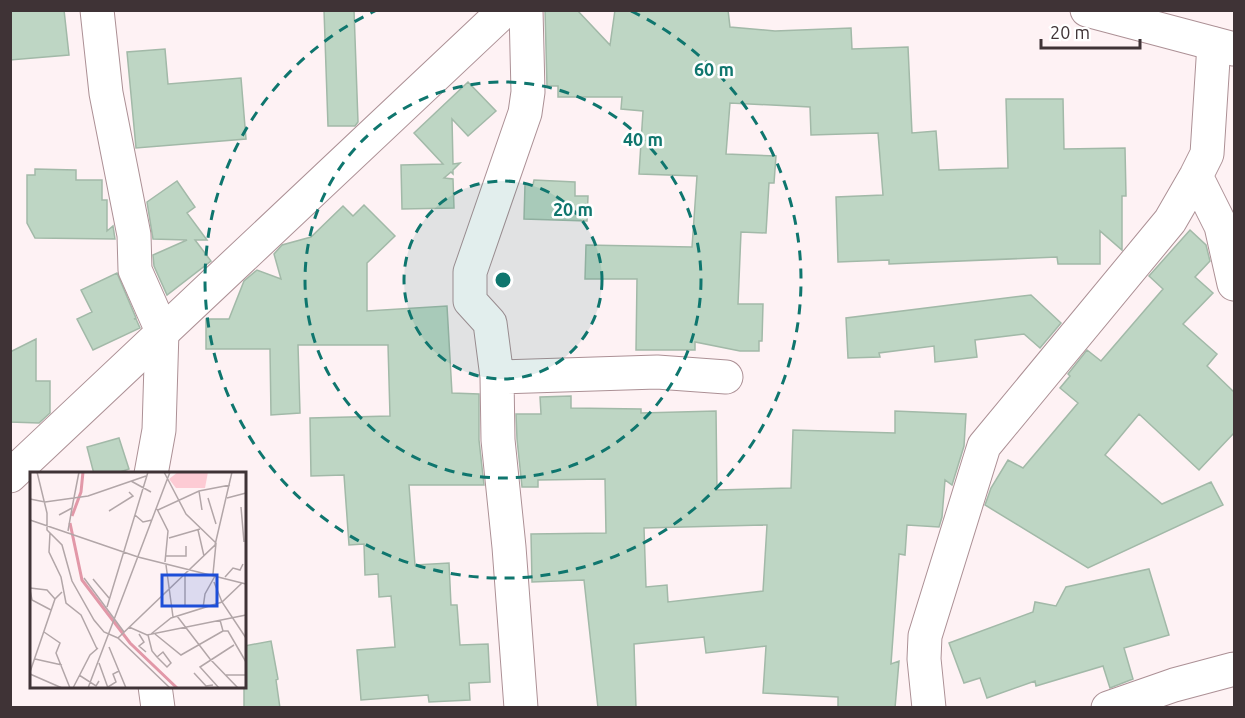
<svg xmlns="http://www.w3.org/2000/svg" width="1245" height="718" viewBox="0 0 1245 718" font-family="Ubuntu,sans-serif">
<rect width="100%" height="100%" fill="#fef2f4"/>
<path fill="#bed6c4" stroke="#a2b9a8" stroke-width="1.5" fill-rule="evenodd" d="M10 10H64L69 55 10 60Z
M324 10H354L358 122 355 126H328Z
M545 10H577L610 45 615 10H728L730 27 775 31 851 28 852 49 908 47 912 133 936 131 939 170 1008 168 1006 99H1063L1064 149 1125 148 1126 196H1122V250L1100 231V264H1058L1057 257 889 264V260L838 262 836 197 883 195 878 133 811 135 810 107 730 103 726 154 776 156 774 183H769L766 233 741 232 738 304H763L762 341H759V351H740L695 342V350H636L637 279H585L586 245 692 247 697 176 639 174 643 111 621 109 622 97H558V86H547Z
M165 49 168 84 241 78 246 139 136 148 127 52Z
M468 82 496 111 468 136 452 119 453 164 460 163 453 170V174L451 172 444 178 453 179 454 208 402 209 401 165 443 164 414 133Z
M35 169 76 170V180H102V200H107V231L113 226 115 239 35 238 27 223V175H35Z
M534 180 575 182V196H588L587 221 524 219 525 184 533 185Z
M177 181 195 207 187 213 207 240H195L211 261 167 295 154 266 153 255 187 240 153 239 147 202Z
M364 205 395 236 367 263V311L447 306 452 393 479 394V440L484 485H409L415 565 449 563 451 605H457L460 645 488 644 490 682 469 683 470 700 429 702 428 695 361 700 357 650 395 647 391 596 379 597 378 574 365 575 364 544 349 545 344 475 311 476 310 418 390 416 388 345H298L300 413 271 415 270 349H206V319H229L244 281 257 270 281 279 274 254 282 245 311 237 343 206 353 216Z
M1190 230 1206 245 1210 261 1195 277 1213 293 1183 324 1217 354 1207 366 1234 392V433L1199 470 1139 414 1105 455 1162 504 1211 482 1223 505 1088 568 985 505 991 488 1008 460 1023 468 1078 403 1060 388 1070 376 1068 374 1087 350 1101 361 1163 289 1149 276Z
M117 273 136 318 134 319H136L140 328 93 350 77 319 92 312 81 290Z
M1031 295 1061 323 1040 348 1024 334 975 340 977 357 935 362 934 346 879 353 880 357 848 358 846 318Z
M36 339V381H50V413L39 423 10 422V352Z
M571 396V408L641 409V413L716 411 717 490 791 488 793 430 895 433V411L966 414 964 446 952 485 945 480 942 517 939 527 907 525 905 555 899 554 891 664 899 661 895 708H838V697L763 693 766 646 706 653 704 637 634 644 636 708H598L584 580 532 582 531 534 606 533 605 479 538 480V487H522L517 439 516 414H541L540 397ZM767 525 763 591 668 602 667 585 646 587 644 528Z
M119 438 129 469 114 474H94L87 447Z
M1149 569 1169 635 1124 648 1133 679 1110 688 1103 666 1036 686 1035 681 987 698 980 678 964 683 949 643 1033 612 1035 602 1056 606 1066 587Z
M271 641 278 679 276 680 280 708H244V646Z"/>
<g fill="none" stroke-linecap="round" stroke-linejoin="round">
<defs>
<path id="street" d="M97 10 106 93 134 235 135 270 162 331 159 430 151 474
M1196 176 1221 226 1234 284
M497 377 657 372 726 377
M155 686 158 708
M521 708 509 547 498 440 497 377 490 323 470 301V272L525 113 528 92 526 10
M929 708 924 659 925 636 984 446 1170 221 1196 176 1207 154 1214 44
M1108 708 1174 685 1234 669"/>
<path id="secondary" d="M1087 10 1234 49
M10 476 505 10"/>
</defs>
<use href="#street" stroke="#ac9095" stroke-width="35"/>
<use href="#secondary" stroke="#ac9095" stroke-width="35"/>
<use href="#street" stroke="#fff" stroke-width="33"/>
<use href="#secondary" stroke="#fff" stroke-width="33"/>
</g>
<circle cx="503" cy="280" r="99" fill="#0f766e" fill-opacity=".12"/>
<g fill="none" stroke="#0f766e" stroke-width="3" stroke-dasharray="10 8">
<circle cx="503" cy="280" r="99"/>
<circle cx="503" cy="280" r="198"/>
<path d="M631 11A298 298 0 1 1 375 11"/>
</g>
<g transform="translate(30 472)">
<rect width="216" height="216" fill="#fef2f4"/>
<path d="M148 0H178L175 16H146L139 7Z" fill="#fdcbd4"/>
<path fill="none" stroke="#e298a8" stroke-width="3" d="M42 44 51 20 53 0M40 51 52 108 100 171 147 216"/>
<path fill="none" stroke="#b2a6a8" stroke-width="1.5" d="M7 0 17 41V58L32 73 42 109 64 148 74 160 88 166M134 0 156 42 186 71 183 102M101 9 121 20M169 19 172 38M178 26 186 52M197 26 216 21M0 27 15 30 58 24 116 4M211 35 214 70M42 36 49 0M127 37 138 59 135 90M128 38 169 19 200 13M79 39 103 24 99 20M29 43 42 36 38 59M105 43 113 50 122 48M0 48 108 85 216 112M168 58 174 84M20 61 19 80 31 105 36 131 51 143 67 177M139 66 170 57M135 84H156V74M136 93 143 145M195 105 203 96 210 98 213 92M54 106 94 160M63 107 79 126M184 110 192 130 216 166M0 116 17 118 25 127M0 118 2 128 21 138M155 134V102M77 135 118 0M173 136 175 122 185 104M147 144 180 187 208 216M190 148 193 159H198L216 190M99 155 117 163 216 143M14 160 30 171 26 181 40 216M109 162 114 170 109 174 116 180M121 162 141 146 192 130 212 111M125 162 151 183 193 159M118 163 122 179 127 185 137 195 141 191 133 180 127 185M79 175 96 216M5 187 32 193M69 191 78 216M0 200 25 127 32 120M164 201 176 214 183 213M0 202 32 216M49 203 66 214 69 209M196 203H216M78 215 86 210 83 202 89 199M43 216 60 183 68 176M58 216 140 0M140 216 88 166 185 73 202 0M189 216 170 195 204 173"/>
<path fill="#1d4ed8" fill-opacity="0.15" stroke="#1d4ed8" stroke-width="3" d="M132 103H187V134H132Z"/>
<rect width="216" height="216" fill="none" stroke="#3f3336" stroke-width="3"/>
</g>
<circle cx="503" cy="280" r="9" fill="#0f766e" stroke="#fff" stroke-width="3"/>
<g font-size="18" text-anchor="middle" font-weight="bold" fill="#0f766e" stroke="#fff" stroke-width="5" stroke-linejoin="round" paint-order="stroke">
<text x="714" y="76">60 m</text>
<text x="643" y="146">40 m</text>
<text x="573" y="216">20 m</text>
</g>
<rect width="1245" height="718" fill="none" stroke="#3f3336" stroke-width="24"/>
<path d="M1041 39v9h99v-9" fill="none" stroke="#3f3336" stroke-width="3"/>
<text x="1050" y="39" font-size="18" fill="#3f3336" stroke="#ffffff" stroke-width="4.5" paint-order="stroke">20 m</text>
</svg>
